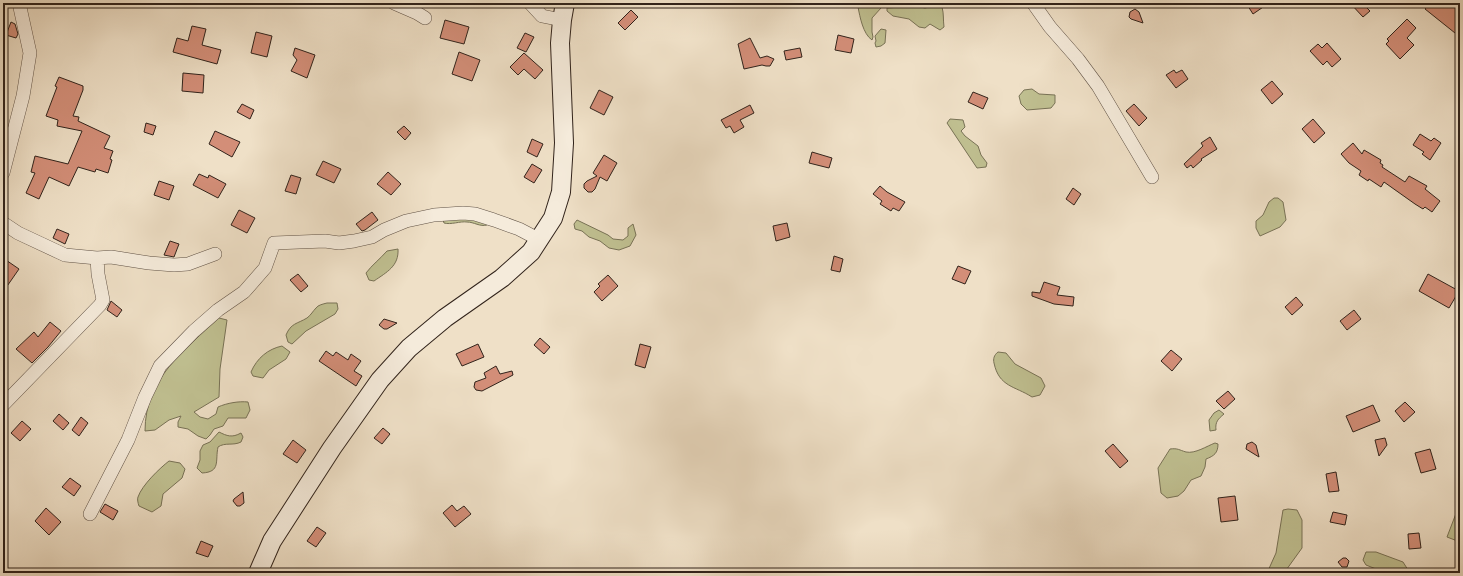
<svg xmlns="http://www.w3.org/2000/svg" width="1463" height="576" viewBox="0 0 1463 576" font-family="Cardo,serif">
<rect width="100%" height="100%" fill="#efe0c7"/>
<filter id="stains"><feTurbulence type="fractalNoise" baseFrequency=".005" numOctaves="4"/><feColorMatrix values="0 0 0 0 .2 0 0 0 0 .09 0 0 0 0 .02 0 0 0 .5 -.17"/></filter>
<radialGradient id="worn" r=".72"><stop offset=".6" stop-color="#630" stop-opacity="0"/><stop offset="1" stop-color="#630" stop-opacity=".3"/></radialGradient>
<path fill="#c0c091" stroke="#787256" d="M937 5 942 7C944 14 943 20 944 27L940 30 930 24 925 28 919 27 909 19 893 16 887 11V8L916 6 925 8Z
M862 6H876L881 8 872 18V32L873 37 872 40C863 34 860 17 858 7Z
M881 29 886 30 885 43 881 46 876 47 875 43 876 41 875 36Z
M1032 89 1039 94 1055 95V103L1051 108 1027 110 1021 104 1019 96 1024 90Z
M950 119 963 120 965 127 961 131 965 136 978 146 981 155 987 163 986 167 977 168 947 123Z
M1274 198H1278L1283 202 1286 220 1280 227 1260 236 1256 228V221L1263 215 1269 202Z
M456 216 486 221 487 225C480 227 474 222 467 222 460 221 451 225 444 223L443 220Z
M577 220 608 235 613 239 623 240 628 236V228L633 224 636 235 630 246 619 250 609 248 600 241 589 237 582 231 575 229 574 224Z
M398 249C399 266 387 272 374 281L369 280 366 273C372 265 380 259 387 251Z
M327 303H337L338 309 335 314 306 331 292 344 288 342 286 335C291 323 297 324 307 318 311 315 313 311 316 308 318 305 323 304 327 303Z
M219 318 227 320 220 369 219 397 194 412 200 417 208 419 216 414 218 407C227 403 239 401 248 402L250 410 246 418H228L223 426 214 429 210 435 206 439 198 436 188 429 178 427V422L181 416 169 420 155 430 145 431C145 379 184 350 219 318Z
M282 346 290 352 286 359 269 370 263 378 253 376 251 372C257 358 268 349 282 346Z
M998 352 1006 353 1015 364 1041 378 1045 386 1040 395 1032 397C1015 386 999 387 994 363 993 359 994 355 998 352Z
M1219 410 1224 414C1218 419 1215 422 1216 430L1210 431 1209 420 1214 413Z
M219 432C227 436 232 438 241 433L243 437 241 442C233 446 225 442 218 447 215 461 221 472 202 473L197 468 200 460V451L203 445 210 442Z
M1215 443 1218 444C1218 453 1214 456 1206 459L1205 467 1201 476 1191 480 1184 491 1178 496 1167 498 1161 493 1158 468 1170 449C1178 448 1179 450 1186 452 1195 454 1207 446 1215 443Z
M169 461 180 463 185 469 182 478 163 494 161 506 152 512 139 506C138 503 137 499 138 497 142 485 160 468 169 461Z
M1460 503V542L1447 537Z
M1288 509 1297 510 1302 520V548L1284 573H1267L1276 553 1283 510Z
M1366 552H1376L1403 562 1410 573H1386L1366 565 1363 560Z"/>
<path fill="#d38e78" stroke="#31231b" d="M1246 3H1269L1253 14Z
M1350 3H1362L1370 11 1363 17Z
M1430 3H1450L1460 11V37L1425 9Z
M1135 9 1139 12 1143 23 1131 19 1129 17 1130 12Z
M631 10 638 17 625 30 618 23Z
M1407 19 1416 28 1407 38 1414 45 1400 59 1386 44 1389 41 1387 39Z
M445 20 469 27 464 44 440 38Z
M11 22 15 24 18 34 16 38 6 35Z
M192 26 206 29 202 45 221 50 217 64 173 52 177 38 188 41Z
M256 32 272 36 267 57 251 53Z
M525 33 534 37 526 52 517 48Z
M838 35 854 39 851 53 835 50Z
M750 38 760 58 767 56 774 59 770 66H766L762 65 744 69 738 44Z
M1327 43 1341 59 1332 67 1327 61 1323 65 1310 51 1318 44 1322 48Z
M295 48 315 55 307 78 291 71 297 60 293 55Z
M800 48 802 57 786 60 784 51Z
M459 52 480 60 472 81 452 74Z
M524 53 543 70 535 79 524 69 518 75 510 67Z
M1174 70 1176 73 1182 70 1188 79 1176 88 1166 75Z
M183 73 204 75 203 93 182 91Z
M59 77 83 86V90L73 116 79 117 78 121 110 136 104 148 113 151 110 159 112 160 108 173 96 169 95 172 78 167 69 186 49 177 39 199 26 193 35 173 31 172 35 156 68 164 82 131 57 126 58 120 46 116 57 87 55 86Z
M1272 81 1283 94 1272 104 1261 90Z
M599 90 613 97 604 115 590 108Z
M973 92 988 98 983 109 968 102Z
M242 104 254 110 250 119 237 112Z
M1134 104 1147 118 1139 126 1126 111Z
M750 105 754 113 740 120 744 127 734 133 730 126 726 128 721 120Z
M1313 119 1325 133 1314 143 1302 129Z
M146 123 156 126 153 135 144 132Z
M404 126 411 133 405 140 397 132Z
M215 131 240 142 232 157 209 144Z
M1420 134 1431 141 1434 138 1441 143 1430 160 1422 154 1424 152 1413 145Z
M1210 137 1217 149 1201 159 1202 160 1193 168 1191 165 1187 168 1184 164 1203 146 1201 143Z
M532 139 543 144 537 157 527 152Z
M1353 143 1362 154 1364 150 1381 160 1380 163 1383 165 1382 167 1405 182 1409 176 1427 186 1425 189 1440 201 1432 212 1425 207 1423 209 1415 204 1384 182 1381 187 1369 179 1368 181 1359 175 1361 171 1349 163 1341 154Z
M812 152 832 158 829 168 809 163Z
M604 155 617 163 607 181 600 177 595 189 592 192H588L584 188V184L587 181 597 176 593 173Z
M323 161 341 169 334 183 316 175Z
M532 164 542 170 534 183 524 177Z
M388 172 401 184 391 195 377 184Z
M199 174 208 178 209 175 226 184 218 198 193 185Z
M291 175 301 178 296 194 285 191Z
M159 181 174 186 169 200 154 195Z
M880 186 887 192 905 202 899 211 893 208 891 211 880 204 882 201 873 194Z
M1073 188 1081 194 1074 205 1066 199Z
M239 210 255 218 247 233 231 225Z
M372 212 378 220 365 230 362 231 356 224Z
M787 223 790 237 776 241 773 226Z
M57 229 69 234 65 244 53 238Z
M170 241 179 244 174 257 164 255Z
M834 256 843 259 840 272 831 270Z
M3 258 19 269 3 292Z
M958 266 971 271 965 284 952 279Z
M298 274 308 286 301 292 290 280Z
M1428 274 1459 291 1449 308 1419 291Z
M608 275 618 286 602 301 594 292 600 286 598 284Z
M1044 282 1060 287 1057 295 1074 297 1073 306 1054 304 1032 296V292L1040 293Z
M1296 297 1303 305 1292 315 1285 307Z
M111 301 122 310 117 317 107 310Z
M1354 310 1361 319 1347 330 1340 321Z
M384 319 397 323 387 329H384L379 325Z
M50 322 61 331 48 347 32 363 16 349 34 332 38 337Z
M540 338 550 347 544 354 534 345Z
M478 344 484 357 462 366 456 354Z
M640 344 651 347 645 368 635 365Z
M1171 350 1182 359 1172 371 1161 361Z
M326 351 333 356 336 352 348 360 351 354 361 361 354 371 362 376 356 386 319 361Z
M496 366 500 374 512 371 513 375 482 391 476 390 474 387 475 382 486 378 484 373Z
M1228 391 1235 399 1224 409 1216 401Z
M1405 402 1415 412 1404 422 1395 411Z
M1373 405 1380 421 1353 432 1346 416Z
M59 414 69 423 63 430 53 421Z
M81 417 88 423 79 436 72 430Z
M22 421 31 429 20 441 11 433Z
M383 428 390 434 382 444 374 438Z
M1385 438 1387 445 1379 456 1375 440Z
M293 440 306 450 297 463 283 454Z
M1252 442 1256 445 1259 457 1246 449 1247 444Z
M1113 444 1128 461 1120 468 1105 451Z
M1430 449 1436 469 1421 473 1415 453Z
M1336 472 1339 491 1329 492 1326 474Z
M70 478 81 486 74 496 62 487Z
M243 492 244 503 240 506H237L233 501 234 499Z
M1235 496 1238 520 1221 522 1218 498Z
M105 504 118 511 113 520 100 512Z
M452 505 457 511 464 506 471 514 455 527 443 513Z
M46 508 61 522 49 535 35 521Z
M1333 512 1347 515 1345 525 1330 522Z
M317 527 326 533 316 547 307 541Z
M1419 533 1421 548 1409 549 1408 534Z
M201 541 213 546 208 557 196 553Z
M1343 558H1346L1349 561 1347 567H1342L1338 562Z"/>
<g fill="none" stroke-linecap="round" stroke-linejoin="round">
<defs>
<path id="street" d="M394 3 417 13 425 18
M530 3 542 16 562 20
M1033 3 1050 27 1078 59 1098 86 1152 177
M3 173 23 96 30 53 19 3
M3 223 18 233 65 255 97 258 111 257 149 263 174 265 188 264 215 254
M3 405 100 305 103 300 98 274 97 258
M90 514 128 440 145 397 160 366 194 331 218 310 244 292 265 268 274 243 325 241 339 243 354 241 372 237 384 230 406 221 434 215 463 213 475 214 494 220 519 229 540 240"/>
<path id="secondary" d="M258 573 272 541 332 448 380 380 409 348 445 318 502 278 531 252 553 218 561 192 564 143 560 43 562 20 565 3"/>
</defs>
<use href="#street" stroke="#605246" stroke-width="14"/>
<use href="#secondary" stroke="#31231b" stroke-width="20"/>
<use href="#street" stroke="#f5ebdb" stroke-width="13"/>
<use href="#secondary" stroke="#f5ebdb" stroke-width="18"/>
</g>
<rect width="1463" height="576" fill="none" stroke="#efe0c7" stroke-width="16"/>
<rect x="4" y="4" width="1455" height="568" fill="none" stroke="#31231b" stroke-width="2"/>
<rect x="8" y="8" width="1447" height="560" fill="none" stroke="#31231b"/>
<rect width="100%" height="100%" filter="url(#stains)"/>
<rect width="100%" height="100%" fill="url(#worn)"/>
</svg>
